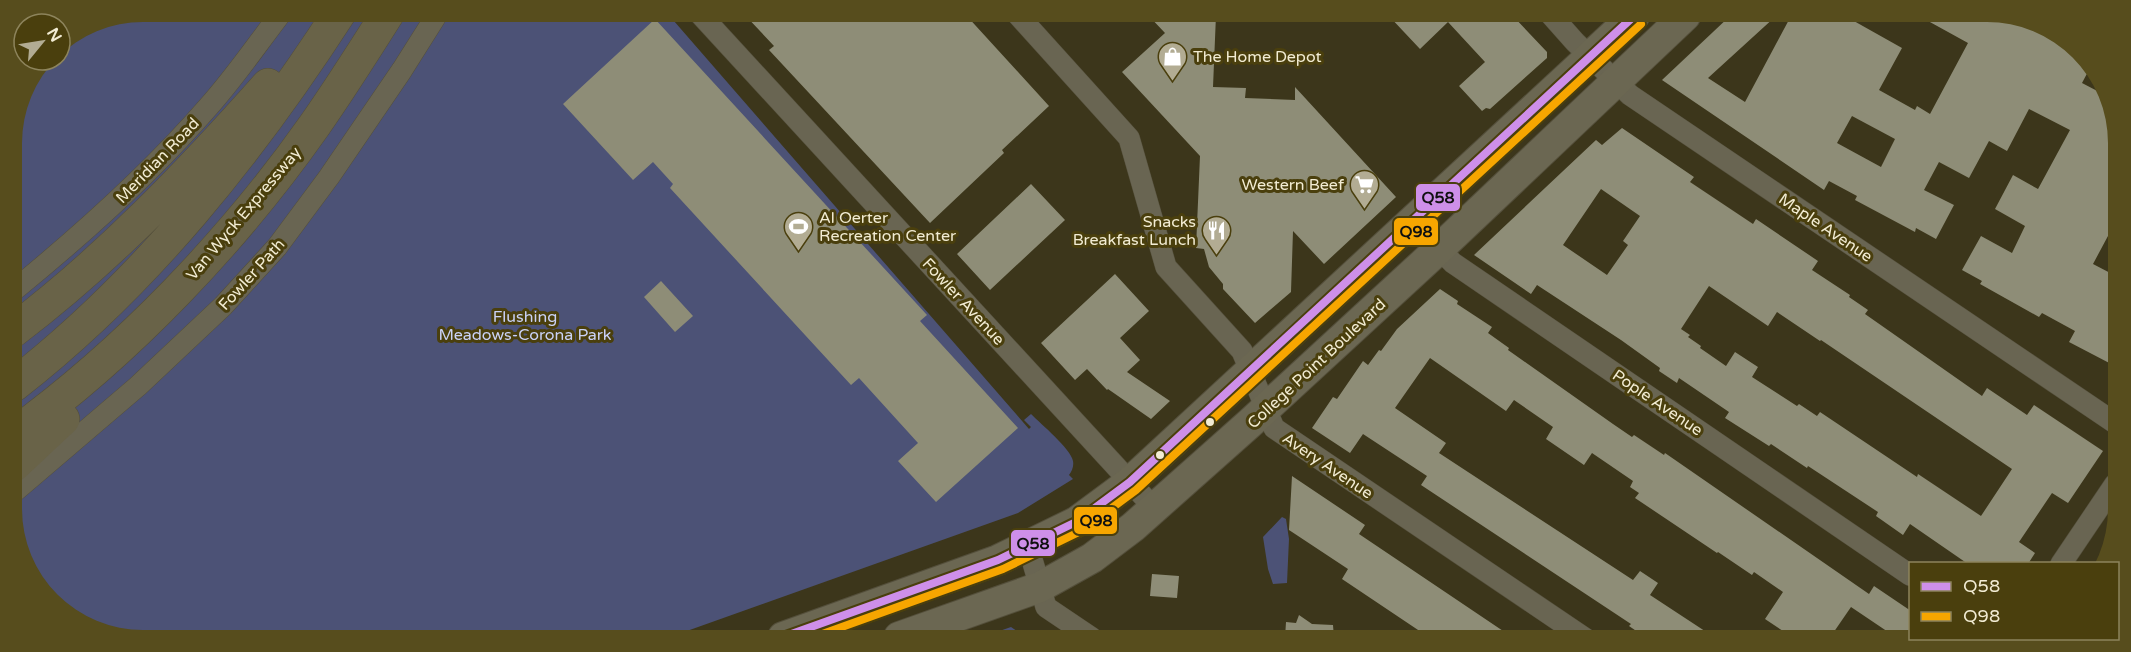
<svg xmlns="http://www.w3.org/2000/svg" width="2131" height="652" viewBox="0 0 2131 652" font-family="'Varela Round',sans-serif">
<rect width="100%" height="100%" fill="#3c361b"/>
<path fill="#4c5276" d="M144 12 667 13 1029 429 1031 427 1024 420 1031 414C1041 424 1071 449 1073 461 1074 466 1072 471 1069 475L1073 479 1018 513 670 637 109 635 45 595 14 534 12 136 22 93 44 60H60V44L94 22Z
M1282 517 1286 519 1289 539 1287 583 1273 584 1268 569 1263 537Z
M1011 627 1027 638 982 637Z"/>
<path fill="#8e8d77" fill-rule="evenodd" d="M743 13 965 14 1049 106 1002 150 1004 153 930 223 769 50 774 46Z
M1147 14 1216 15 1213 87 1246 88 1245 98 1295 100V87L1396 197 1324 264 1293 231 1291 292 1255 323 1223 289V284L1209 267 1204 249 1196 248 1200 156 1122 72 1165 33Z
M1388 15H1512L1547 52V58L1490 109 1486 108 1482 111 1459 86 1485 62 1448 22 1420 49Z
M1730 16H1776L1708 78 1745 102 1791 16H1845L1902 48 1879 90 1915 110 1917 106 1930 114 1968 43 1919 16 2022 17 2086 57 2091 66 2082 83 2105 95 2117 118 2116 221 2093 264 2116 276 2115 366 2069 342 2075 331 2042 313 2039 317 1980 284 1982 281 1962 270 1981 236 2012 253 2025 226 1995 209 2013 175 2038 189 2070 130 2029 109 2007 151 1989 141 1969 178 1939 162 1924 190 1954 205 1936 239 1916 228 1915 232 1855 200 1857 196 1829 181 1824 190 1662 80ZM1852 116 1895 139 1881 167 1837 143Z
M655 19 927 315 920 321 1018 428 936 502 898 461 918 443 859 378 851 385 670 188 673 184 653 162 633 180 563 104Z
M1622 128 1694 177 1690 182 1753 224 1756 219 1818 261 1812 270 1850 295 1849 297 1868 310 1865 314 1982 396 1987 388 2027 415 2034 405 2103 451 2068 503 2052 493 2019 542 2035 553 2028 564H1968L1910 524 1903 535 1876 516 1878 512 1808 466 1807 468 1771 444 1769 446 1725 418 1729 412 1679 378 1677 383 1659 371 1660 368 1621 340 1537 285 1531 294 1474 255 1596 140 1602 145ZM1601 189 1640 216 1623 241 1628 245 1607 275 1563 245ZM1709 286 1768 326 1777 312 1820 341 1821 340 2012 469 1981 516 1918 474 1917 477 1820 412 1817 416 1799 404 1797 406 1752 377 1758 367 1735 352 1726 366 1700 348 1701 346 1688 337 1690 335 1681 329Z
M1031 184 1065 220 990 290 957 254Z
M1115 274 1149 311 1120 338 1140 360 1127 372 1170 401 1151 419 1108 389 1107 390 1087 369 1075 380 1041 343Z
M661 281 693 316 675 332 644 297Z
M1440 289 1458 301 1457 304 1492 327 1488 333 1509 348 1508 350 1613 424 1632 437 1634 435 1664 455 1665 453 1869 594 1874 586 1911 611V640H1900L1851 607 1829 639H1795L1765 619 1783 592 1754 572 1752 575 1718 552 1717 553 1635 498 1639 493 1630 487 1633 481 1592 453 1584 465 1546 439 1553 427 1514 400 1506 411 1430 358 1395 408 1446 443 1439 453 1633 580 1640 571 1658 583 1650 595 1717 639H1648L1629 626 1631 624 1421 485 1427 476 1363 434 1350 453 1312 428 1333 397 1337 399 1363 361 1368 365 1379 350 1381 351 1397 329Z
M1292 476 1365 525 1359 534 1515 639 1430 638 1342 579 1348 569 1289 530Z
M1152 574 1179 576 1177 598 1150 596Z
M1299 615 1312 624 1333 625 1334 638H1285L1286 622 1296 623Z"/>
<g fill="none" stroke-linecap="round" stroke-linejoin="round">
<defs>
<path id="minor" d="M699 13 1155 509
M1017 14 1129 138 1166 267 1242 351 1274 428 1586 639
M1551 15 1575 42 1630 95 2115 423
M1412 222 1453 263 1910 575
M13 291C83 234 150 174 209 106 235 77 258 43 282 12
M14 492 138 386 223 306 277 247 329 177 402 70 438 13
M1028 546 1046 607 1092 638
M2061 564 2115 484"/>
<path id="secondary" d="M783 637 998 560 1076 522 1130 482 1634 16
M899 637 1040 587 1092 558 1133 527 1250 423 1439 249 1685 16"/>
<path id="motorway" d="M13 331C108 259 189 174 268 85
M14 385C145 283 250 151 340 12
M14 434C127 352 233 241 314 126 340 89 364 51 388 13
M14 465 63 419"/>
</defs>
<use href="#minor" stroke="#544f3b" stroke-width="22"/>
<use href="#secondary" stroke="#544f3b" stroke-width="32"/>
<use href="#motorway" stroke="#544f3b" stroke-width="34"/>
<use href="#minor" stroke="#696552" stroke-width="21"/>
<use href="#secondary" stroke="#6b6752" stroke-width="30"/>
<use href="#motorway" stroke="#696348" stroke-width="33"/>
<defs>
<path id="bus-1" d="M783 637 998 560 1076 522 1130 482 1634 16"/>
<path id="bus-2" d="M814 637 1003 569 1081 531 1136 490 1641 24"/>
</defs>
<use href="#bus-1" stroke="#4a3f0d" stroke-width="12"/>
<use href="#bus-2" stroke="#4a3f0d" stroke-width="12"/>
<use href="#bus-1" stroke="#ce8fe9" stroke-width="8"/>
<use href="#bus-2" stroke="#f7a600" stroke-width="8"/>
</g>
<defs>
<symbol id="shop-pin" viewBox="-11 -11 22 30"><path d="M0 17L-7.5 6A9.5 9.5 0 1 1 7.5 6Z" fill="#b2ac93" stroke="#4a3f0d"/><path d="M-5-2.5h2.3a2.7 3.5 0 0 1 5.4 0H5L5.5 6h-11ZM-1.5-2.5h3a1.5 2.3 0 0 0-3 0Z" fill="#fff"/></symbol>
<symbol id="supermarket-pin" viewBox="-11 -11 22 30"><path d="M0 17L-7.5 6A9.5 9.5 0 1 1 7.5 6Z" fill="#b2ac93" stroke="#4a3f0d"/><path d="M-6-5.5h2.5l.6 2H6L4.5 2H-2.5L-4.4-4H-6ZM-1.5 3.2a1.3 1.3 0 1 0 .1 0ZM3 3.2a1.3 1.3 0 1 0 .1 0Z" fill="#fff"/></symbol>
<symbol id="stadium-pin" viewBox="-11 -11 22 30"><path d="M0 17L-7.5 6A9.5 9.5 0 1 1 7.5 6Z" fill="#b2ac93" stroke="#4a3f0d"/><path d="M0-5a6.5 5 0 1 0 0 10a6.5 5 0 1 0 0-10ZM-3.5-1.8h7v3.6h-7Z" fill="#fff"/></symbol>
<symbol id="restaurant-pin" viewBox="-11 -11 22 30"><path d="M0 17L-7.5 6A9.5 9.5 0 1 1 7.5 6Z" fill="#b2ac93" stroke="#4a3f0d"/><path d="M-5-6h1v4h1v-4h1v4h1v-4h1v5L-1.5 .5V6h-2V.5L-5-1ZM5-6V6H3V1.5H1.5Q1.5-4 5-6Z" fill="#fff"/></symbol>
</defs>
<g fill-rule="evenodd">
<use href="#shop-pin" x="1156" y="40" width="33" height="45"/>
<use href="#supermarket-pin" x="1348" y="168" width="33" height="45"/>
<use href="#stadium-pin" x="782" y="210" width="33" height="45"/>
<use href="#restaurant-pin" x="1200" y="214" width="33" height="45"/>
</g>
<g fill="#f2ecd3" stroke="#4a3f0d" stroke-width="2">
<circle cx="1210" cy="422" r="5"/>
<circle cx="1160" cy="455" r="5"/>
</g>
<g text-anchor="middle" stroke-width="6" stroke-linejoin="round" paint-order="stroke">
<g font-size="16" fill="#f2ecd3" stroke="#4a3f0d" text-anchor="start">
<text x="1193" y="62">The Home Depot</text>
<text x="1344" y="190" text-anchor="end">Western Beef</text>
<text x="819" y="223">Al Oerter<tspan x="819" dy="18">Recreation Center</tspan></text>
<text x="1196" y="227" text-anchor="end">Snacks<tspan x="1196" dy="18">Breakfast Lunch</tspan></text>
</g>
<g font-size="16" fill="#f2ecd3" stroke="#4a3f0d">
<text transform="translate(157 160) rotate(-46)" y="6">Meridian Road</text>
<text transform="translate(243 213) rotate(-50)" y="6">Van Wyck Expressway</text>
<text transform="translate(1826 227) rotate(34)" y="6">Maple Avenue</text>
<text transform="translate(251 274) rotate(-48)" y="6">Fowler Path</text>
<text transform="translate(964 301) rotate(47)" y="6">Fowler Avenue</text>
<text transform="translate(1316 363) rotate(-43)" y="6">College Point Boulevard</text>
<text transform="translate(1658 402) rotate(34)" y="6">Pople Avenue</text>
<text transform="translate(1328 465) rotate(34)" y="6">Avery Avenue</text>
</g>
<g font-size="16" fill="#cad2f7" stroke="#4a3f0d">
<text x="525" y="322">Flushing<tspan x="525" dy="18">Meadows-Corona Park</tspan></text>
</g>
</g>
<path d="M0 0H2131V652H0ZM143 22H1987A121 121 0 0 1 2108 143V509A121 121 0 0 1 1987 630H143A121 121 0 0 1 22 509V143A121 121 0 0 1 143 22Z" fill="#574d1d" fill-rule="evenodd"/>
<g stroke="#4a3f0d" stroke-width="2">
<rect x="1415" y="183" width="46" height="29" rx="6" fill="#ce8fe9"/>
<rect x="1393" y="217" width="46" height="29" rx="6" fill="#f7a600"/>
<rect x="1073" y="506" width="45" height="29" rx="6" fill="#f7a600"/>
<rect x="1010" y="529" width="46" height="28" rx="6" fill="#ce8fe9"/>
</g>
<g font-size="16" text-anchor="middle" font-weight="bold" fill="#111">
<text x="1438" y="203">Q58</text>
<text x="1416" y="237">Q98</text>
<text x="1096" y="526">Q98</text>
<text x="1033" y="549">Q58</text>
</g>
<rect x="1909" y="562" width="210" height="78" fill="#4a3f0d" stroke="#8d845c" stroke-width="1.5"/>
<rect x="1921" y="582" width="30" height="9" fill="#ce8fe9" stroke="#8d845c" stroke-width="1.5"/>
<text x="1963" y="592" font-size="18" fill="#f2ecd3">Q58</text>
<rect x="1921" y="612" width="30" height="9" fill="#f7a600" stroke="#8d845c" stroke-width="1.5"/>
<text x="1963" y="622" font-size="18" fill="#f2ecd3">Q98</text>
<g transform="translate(42 42) rotate(60)"><circle r="28" fill="#4a3f0d" stroke="#8d845c" stroke-width="1.5"/>
<path d="M0-4.5L10 22L0 15L-10 22Z" fill="#b2ac93"/>
<text y="-9" font-size="16" font-weight="bold" text-anchor="middle" fill="#f2ecd3">N</text>
</g>
</svg>
